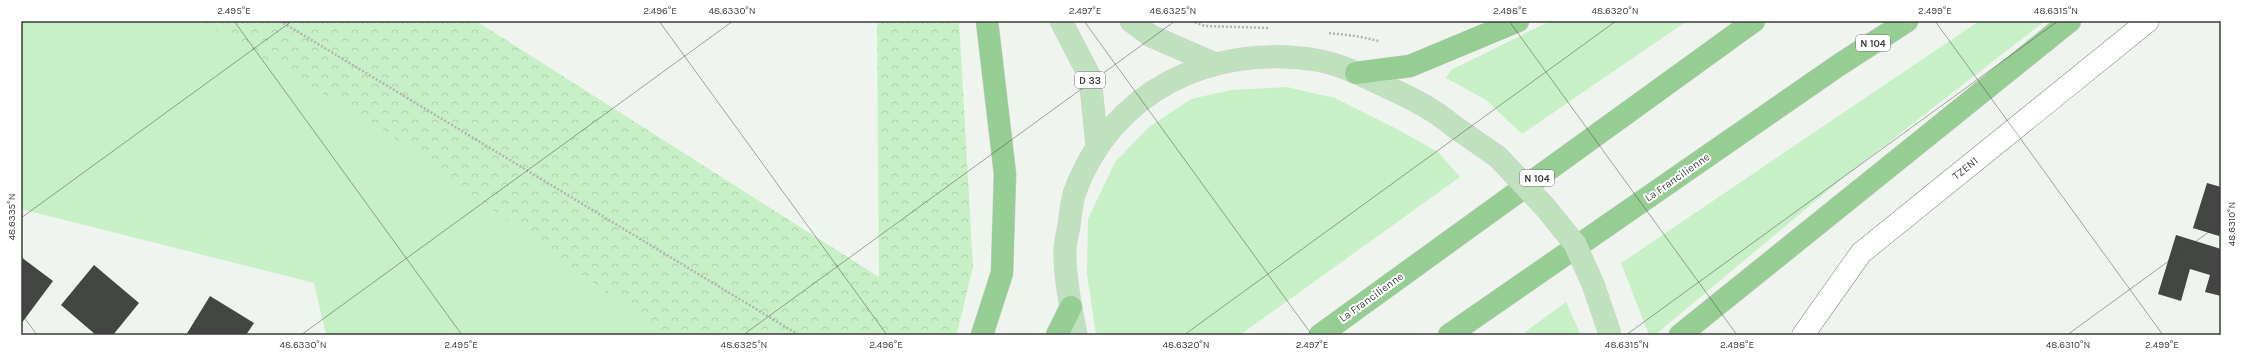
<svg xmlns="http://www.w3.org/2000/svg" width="2242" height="356" viewBox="0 0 2242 356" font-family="Karla,sans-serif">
<defs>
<pattern id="forest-crowns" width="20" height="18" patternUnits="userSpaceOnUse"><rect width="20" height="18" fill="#c8f0c6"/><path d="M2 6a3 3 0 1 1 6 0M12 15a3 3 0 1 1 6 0" fill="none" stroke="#adcfab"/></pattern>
</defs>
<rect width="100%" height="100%" fill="#eff4ef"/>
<path fill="#c8f0c6" d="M21 21H286L831 335H326L314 283 21 209Z
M1550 21H1687L1522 134 1486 100 1446 78 1451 70Z
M1979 21H2045L1844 177 1655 335H1649L1621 263Z
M1287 87 1335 98 1395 128 1438 152 1460 177 1240 335H1096L1087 274 1088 219 1115 162 1149 127 1191 99 1231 90Z
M1566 302 1581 335H1521Z"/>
<path fill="url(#forest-crowns)" d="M200 21H476L879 277 877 21H959L973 267 957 333 956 335H665L378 126Z"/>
<path fill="#434642" d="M2207 183 2221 187V230L2219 236 2193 228Z
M2176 235 2221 249V296L2205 292 2210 275 2190 269 2181 301 2158 294Z
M21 257 53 281 21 324Z
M94 265 139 303 113 335H96L61 305Z
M210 296 254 323 246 335H186Z"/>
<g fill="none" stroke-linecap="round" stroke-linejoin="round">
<defs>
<path id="minor" d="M1803 335 1861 253 2148 21"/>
<path id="major" d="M1061 21 1090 77 1097 146
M1131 21 1151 36 1213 63
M1076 335C1071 308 1064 275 1065 248 1066 238 1069 228 1070 218 1071 210 1072 202 1074 194 1111 91 1211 43 1316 60 1341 64 1365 77 1387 87 1409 97 1434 109 1452 125"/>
<path id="highway" d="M1356 73 1410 66 1518 21
M982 335 1002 273 1005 174 987 21
M1057 335 1071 307
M1320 335 1754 21
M1449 335 1839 65 1907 21
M1680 335 2070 21"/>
</defs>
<use href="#minor" stroke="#868a86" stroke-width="23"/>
<use href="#major" stroke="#d0d0d0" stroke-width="23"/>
<use href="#highway" stroke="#d0d0d0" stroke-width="23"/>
<path stroke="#b1b5b1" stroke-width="2.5" stroke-dasharray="2 2" stroke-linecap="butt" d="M280 21 799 335
M1191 21 1205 26 1270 28
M1329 33 1356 36 1379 41"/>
<use href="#minor" stroke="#fff" stroke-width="22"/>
<use href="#major" stroke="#bfe1be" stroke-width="22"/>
<use href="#highway" stroke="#95cd93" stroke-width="22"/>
<defs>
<path id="major-bridge" d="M1452 125 1498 157 1545 207 1575 244 1593 284 1610 334"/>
</defs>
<use href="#major-bridge" stroke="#d0d0d0" stroke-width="23" stroke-linecap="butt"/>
<use href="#major-bridge" stroke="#bfe1be" stroke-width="22"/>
</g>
<path fill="none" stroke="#3b3d3b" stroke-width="1" stroke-opacity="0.45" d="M234 21 462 335M659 21 887 335M1084 21 1312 335M1509 21 1737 335M1935 21 2163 335M21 218 292 21M21 313 37 335M301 335 733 21M743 335 1175 21M1184 335 1616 21M1626 335 2058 21M2067 335 2221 223"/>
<g text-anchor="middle" stroke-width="4" stroke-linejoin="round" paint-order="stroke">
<g fill="#fff" stroke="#767776" stroke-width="1">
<rect x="1856" y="35" width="34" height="16" rx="3"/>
<rect x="1075" y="72" width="30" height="16" rx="3"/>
<rect x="1520" y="170" width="34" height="16" rx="3"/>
</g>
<g font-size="10" font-weight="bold" fill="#3b3d3b">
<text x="1873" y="47">N 104</text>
<text x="1090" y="84">D 33</text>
<text x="1537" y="182">N 104</text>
</g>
<g font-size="11" fill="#3b3d3b" stroke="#fff">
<text transform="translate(1965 168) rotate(-39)" y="4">TZEN1</text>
<text transform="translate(1677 177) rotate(-35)" y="4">La Francilienne</text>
<text transform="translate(1371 297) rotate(-36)" y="4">La Francilienne</text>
</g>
</g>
<rect width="2242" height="356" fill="none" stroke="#ffffff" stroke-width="44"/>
<rect x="22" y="22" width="2198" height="312" fill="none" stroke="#3b3d3b" stroke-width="1.5"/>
<g font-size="10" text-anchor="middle" fill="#3b3d3b">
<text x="234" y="14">2.495°E</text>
<text x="660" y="14">2.496°E</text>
<text x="732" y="14">48.6330°N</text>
<text x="1085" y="14">2.497°E</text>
<text x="1173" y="14">48.6325°N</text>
<text x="1510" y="14">2.498°E</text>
<text x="1615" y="14">48.6320°N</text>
<text x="1935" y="14">2.499°E</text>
<text x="2056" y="14">48.6315°N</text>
<text transform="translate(11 217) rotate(-90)" y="4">48.6335°N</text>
<text transform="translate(2231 224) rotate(-90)" y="4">48.6310°N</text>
<text x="303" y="348">48.6330°N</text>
<text x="461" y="348">2.495°E</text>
<text x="744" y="348">48.6325°N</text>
<text x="886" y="348">2.496°E</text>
<text x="1186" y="348">48.6320°N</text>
<text x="1312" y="348">2.497°E</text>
<text x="1627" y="348">48.6315°N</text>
<text x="1737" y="348">2.498°E</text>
<text x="2068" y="348">48.6310°N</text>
<text x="2162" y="348">2.499°E</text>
</g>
</svg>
